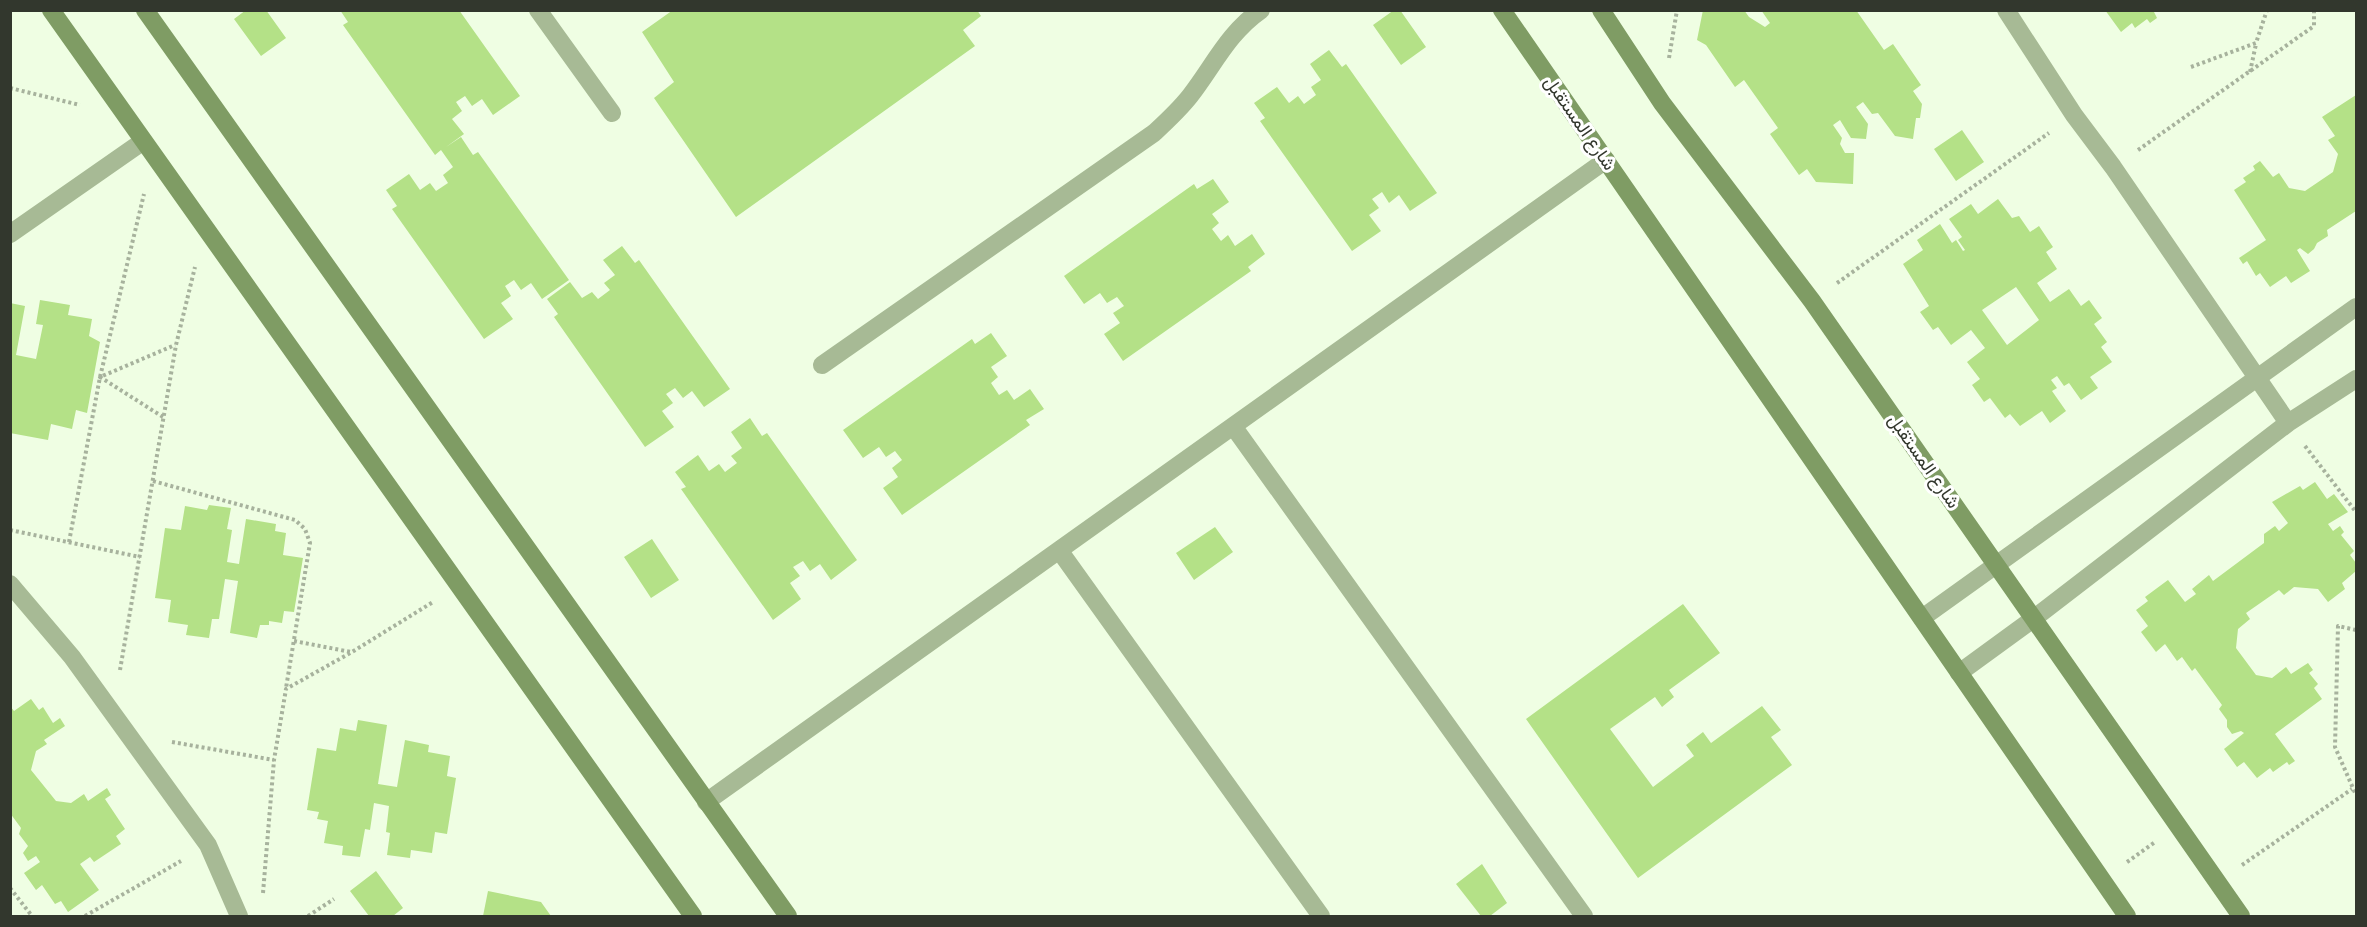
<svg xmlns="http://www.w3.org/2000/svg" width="2367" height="927" viewBox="0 0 2367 927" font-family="'DM Sans',Vazirmatn,sans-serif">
<rect width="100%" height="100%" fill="#effee3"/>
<path fill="#b4e187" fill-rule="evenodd" d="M246 10H266L286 38 261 56 234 19Z
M340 10H459L520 96 493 115 482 99 472 106 465 96 456 102 462 111 452 119 464 134 446 147 461 137 473 155 478 152 569 280 542 299 531 283 521 290 514 280 505 286 511 296 501 303 513 319 484 339 392 209 397 206 386 190 409 174 420 190 430 183 436 191 448 183 443 175 453 167 441 150 435 155 343 25 348 22Z
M673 10H977L981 16 963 30 975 46 736 217 654 98 674 82 642 32Z
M1394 10H1400L1426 47 1401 65 1373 25Z
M1703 10H1744L1749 17 1765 27 1770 23 1761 10H1856L1884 50 1893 44 1921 85 1913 91 1922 104 1920 118H1916L1913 139 1895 136 1878 113 1872 114 1863 102 1856 107 1868 124 1866 139 1851 138 1840 120 1833 125 1842 138 1840 144 1845 153H1854L1853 184 1816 182 1807 169 1799 175 1770 134 1778 128 1744 80 1735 87 1706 45 1697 40Z
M2105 10H2153L2157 18 2150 23 2147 19 2135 28 2132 23 2121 32Z
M1329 50 1342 67 1346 64 1437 193 1410 211 1399 195 1389 203 1382 192 1372 199 1379 208 1369 215 1381 231 1352 251 1260 121 1265 118 1254 103 1277 87 1289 103 1298 96 1304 104 1316 95 1311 87 1321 80 1310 64Z
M2356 95V211L2327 230 2328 236 2317 243 2314 249 2308 254 2300 248 2297 250 2310 271 2291 283 2286 276 2270 287 2260 273 2256 276 2247 261 2243 264 2239 258 2266 240 2234 190 2246 182 2243 178 2255 170 2253 166 2260 161 2273 177 2279 173 2289 188 2305 191 2333 172 2338 154 2328 140 2335 136 2322 117Z
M1962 130 1984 162 1956 181 1934 149Z
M1213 179 1229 202 1212 214 1219 223 1212 229 1221 241 1228 235 1235 246 1252 234 1265 254 1248 267 1251 271 1123 361 1104 334 1120 323 1113 313 1124 306 1117 297 1107 303 1100 293 1084 304 1064 276 1194 184 1197 189Z
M1998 199 2012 218 2019 216 2030 232 2039 226 2053 247 2046 252 2057 269 2037 283 2050 302 2069 289 2081 306 2089 300 2102 318 2094 324 2107 342 2101 347 2112 362 2090 377 2098 388 2081 400 2069 383 2064 386 2057 376 2051 380 2057 388 2052 391 2066 411 2050 423 2042 411 2020 426 2010 414 2005 418 1990 398 1984 402 1972 385 1980 379 1967 362 1985 348 1971 330 1951 345 1938 327 1933 330 1920 312 1929 306 1903 264 1923 250 1917 240 1940 224 1952 243 1956 240 1963 251 1965 250 1958 240 1962 237 1949 219 1971 204 1978 214ZM2016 287 2039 320 2007 345 1982 310Z
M622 246 635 263 639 260 730 389 704 407 692 391 683 398 675 388 666 394 673 403 662 411 674 427 645 447 554 317 558 314 547 299 570 282 582 298 592 292 598 299 610 290 604 283 615 275 603 260Z
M40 300 70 305 68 315 92 319 89 336 100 342 87 413 76 410 72 429 51 424 48 440 10 433V303L25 306 16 355 36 359 43 325 36 324Z
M991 333 1007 356 991 367 998 377 991 383 999 395 1007 390 1014 400 1030 389 1044 409 1026 420 1030 425 902 515 883 488 898 477 892 468 902 460 895 451 886 457 879 447 863 458 843 430 972 339 975 344Z
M750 418 762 436 767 433 857 560 831 580 820 564 810 571 803 561 793 567 800 576 790 583 801 599 773 620 681 489 686 487 675 472 698 455 709 471 719 464 725 472 737 463 731 456 742 448 731 432Z
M2315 482 2327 499 2334 494 2348 512 2328 524 2333 531 2340 526 2344 532 2341 535 2354 551 2350 555 2356 563V571L2342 583 2345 589 2328 602 2318 589 2294 587 2284 595 2279 590 2246 613 2250 619 2238 629 2236 648 2256 675 2272 678 2286 667 2291 674 2308 663 2313 670 2309 673 2318 684 2314 688 2322 699 2275 734 2295 761 2289 765 2287 762 2273 772 2270 768 2257 778 2244 762 2237 767 2224 749 2244 733 2241 731 2232 734 2227 727V720L2219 709 2222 705 2195 668 2192 671 2182 657 2177 661 2165 644 2156 652 2141 632 2148 626 2136 610 2148 601 2145 597 2168 580 2185 602 2196 594 2192 589 2209 575 2213 581 2264 543V534L2275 526 2279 531 2288 523 2272 502 2300 486 2303 490Z
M209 505 231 508 227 529 232 530 227 562 239 564 246 519 276 524 275 531 286 533 283 555 303 558 294 612 284 611 282 623 269 621V625H260L257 638 230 633 238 581 225 579 219 619H212L209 638 186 635 188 625 168 622 171 600 155 598 165 528 181 530 185 506 207 510Z
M1215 527 1233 552 1194 580 1176 553Z
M652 539 679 580 651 598 624 557Z
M1683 604 1720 653 1669 690 1674 697 1662 707 1655 697 1610 729 1653 787 1694 756 1686 745 1703 732 1711 743 1762 706 1781 730 1771 737 1792 765 1638 878 1526 719Z
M31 699 39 710 43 707 53 723 60 718 65 726 44 740 47 744 36 751 31 770 56 801 71 803 84 794 88 801 107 788 111 795 105 799 125 829 116 836 121 844 94 862 90 857 80 864 99 890 68 912 61 901 55 904 42 885 36 890 24 873 40 862 36 856 28 861 23 853 28 846 19 834 21 828 10 813V706L14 711Z
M358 720 387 725 378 784 397 787 405 740 429 745 428 752 450 756 447 776 456 778 447 834 435 832 432 853 411 850 410 858 387 855 390 833 386 832 389 806 374 803 370 830 365 829 360 857 342 855 343 846 324 843 328 821 317 819 319 812 307 810 317 748 336 751 340 728 356 731Z
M1482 864 1507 903 1490 916H1481L1456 884Z
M376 871 403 908 393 916H369L350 891Z
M488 891 541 902 551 916H483Z"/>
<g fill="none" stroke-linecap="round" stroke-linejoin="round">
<path stroke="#a7b29d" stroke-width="4" stroke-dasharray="3 3" stroke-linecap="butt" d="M1669 58 1677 10
M2191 67 2256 43 2267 10
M2250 72 2256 44
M10 88 80 105
M2138 150 2314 26V10
M1837 283 2049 133
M163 417 100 377 175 345
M2305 446 2356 512
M153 481 295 520 305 529 310 543 286 688
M10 530 140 557
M69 542 100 377 144 194
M2356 630 2338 626 2335 747 2356 795
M294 641 351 652
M120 670 176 345 195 267
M172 742 274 760
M2127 862 2155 842
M2242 865 2352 789
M10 888 32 916
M263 893 274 760 286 689 352 652 433 602
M85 916 181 861
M308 916 334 899"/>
<path stroke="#a7ba95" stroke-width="18" d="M538 10 612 113
M2006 10 2074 115 2113 167 2288 423
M10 234 142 142
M822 365 1154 133C1167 121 1179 110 1190 96 1214 65 1228 33 1261 10
M1233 426 1584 916
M1059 550 1321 916
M10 584 72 657 208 845 239 916
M1922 618 2356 307
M1959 673 2033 619 2288 423 2356 379
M706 802 1606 160"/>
<path stroke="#7f9c64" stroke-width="18" d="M51 10 693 916
M145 10 788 916
M1502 10 2127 916
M1601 10 1662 103 1812 301 2241 916"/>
</g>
<g text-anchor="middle" stroke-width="6" stroke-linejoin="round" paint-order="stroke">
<g font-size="18" fill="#32372d" stroke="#fff">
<text transform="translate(1580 123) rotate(55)" y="6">شارع المستقبل</text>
<text transform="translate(1924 461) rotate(55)" y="6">شارع المستقبل</text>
</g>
</g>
<rect width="2367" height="927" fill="none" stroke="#32372d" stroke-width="24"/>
</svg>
